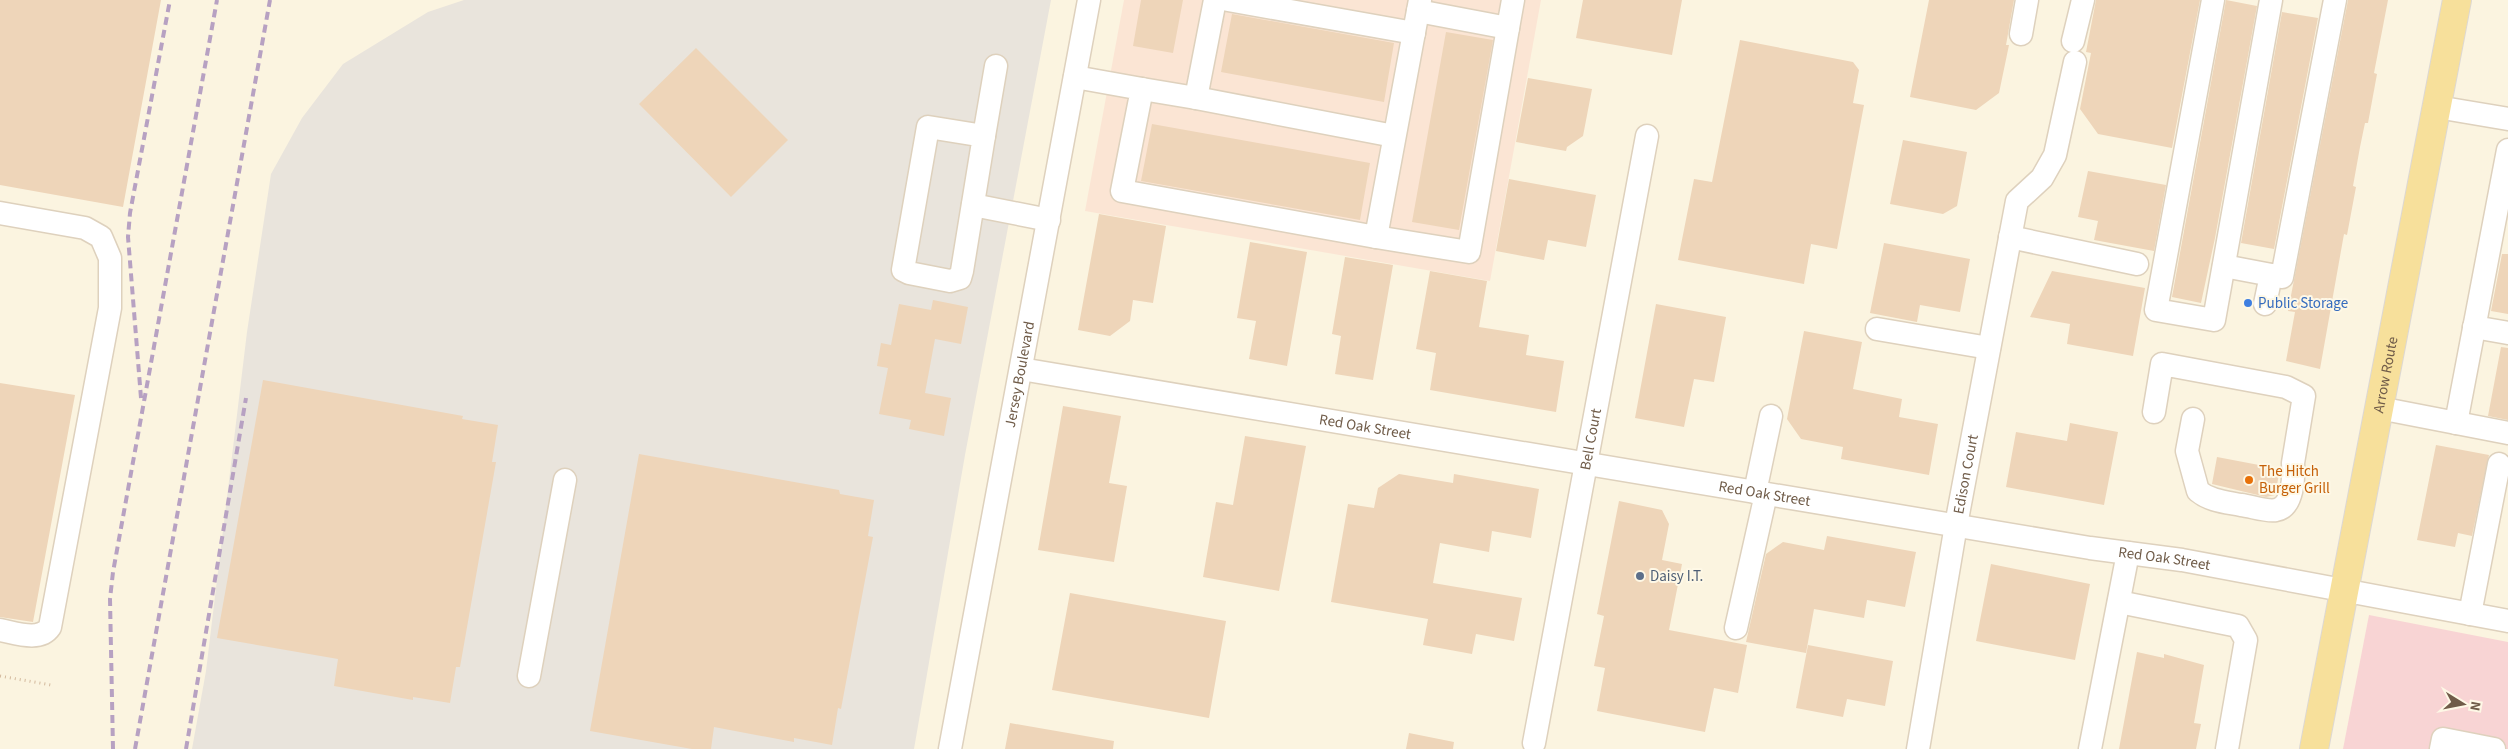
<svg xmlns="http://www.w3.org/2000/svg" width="2508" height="749" viewBox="0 0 2508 749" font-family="'Source Sans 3',sans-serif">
<rect width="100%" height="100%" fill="#fbf4e0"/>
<path fill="#fbe5d4" d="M1124 0H1541L1490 281 1085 211Z"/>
<path fill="#e9e4dc" d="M464 0H1051L965 455 914 749H192L206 671 247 332 271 174 302 118 343 64 428 12Z"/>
<path fill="#f8d4d4" d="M2369 615 2508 642V749H2343Z"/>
<path fill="#eed5b9" d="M0 0H161L123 207 0 185Z
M1141 0H1183L1173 53 1133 46Z
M1583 0H1682L1672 55 1576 38Z
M1929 0H2014L2006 45H2009L1999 93 1976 110 1910 97Z
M2096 0H2200L2172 148 2098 134 2080 109 2091 53 2086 52Z
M2226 0 2257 6 2215 238 2201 303 2172 297Z
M2348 0H2388L2374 73 2377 74 2368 123H2365L2360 147 2353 186 2356 187 2347 235 2344 234 2320 369 2286 361 2295 312 2288 311Z
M2282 12 2318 18 2274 249 2241 243Z
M1232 14 1394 43 1384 102 1221 72Z
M1446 32 1493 40 1459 230 1412 222Z
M1740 40 1853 62 1859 70 1853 103 1864 105 1837 249 1811 244 1804 284 1678 260 1694 179 1712 182Z
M696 48 788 140 731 197 639 104Z
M1528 78 1592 89 1583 136 1567 147 1566 151 1516 142Z
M1152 124 1370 163 1360 220 1141 181Z
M1903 140 1967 152 1957 206 1943 214 1890 204Z
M2088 171 2166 185 2154 251 2094 240 2098 221 2078 217Z
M1509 179 1596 195 1586 247 1548 240 1544 260 1496 251Z
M1099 214 1166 226 1153 303 1133 300 1130 321 1110 336 1078 330Z
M1250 242 1307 252 1287 366 1249 359 1256 321 1237 318Z
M1884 243 1970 259 1960 312 1920 305 1917 322 1870 313Z
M2502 254H2508V314L2491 311Z
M1345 257 1393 265 1373 380 1335 374 1341 336 1332 334Z
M1430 271 1487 281 1479 327 1529 335 1526 355 1564 361 1556 412 1430 390 1436 353 1416 349Z
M2052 271 2145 288 2133 356 2067 344 2070 324 2030 317Z
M933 300 968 307 961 344 935 339 925 393 951 398 944 436 909 429 911 420 879 414 888 368 877 366 881 343 891 345 899 304 931 310Z
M1656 304 1726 317 1714 382 1694 379 1684 427 1635 418Z
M1804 331 1862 342 1853 389 1902 399 1899 417 1938 424 1929 475 1841 459 1843 447 1801 439 1787 419Z
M2501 347 2508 348V420L2488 416Z
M263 380 463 416 462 419 498 425 492 462H496L460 667H456L450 703 413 697V700L334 686 338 659 217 638Z
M0 383 75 395 33 622 0 617Z
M1063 406 1121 416 1109 483 1127 486 1114 562 1038 550Z
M2070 423 2118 432 2104 505 2006 487 2016 432 2067 441Z
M1245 436 1306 446 1279 591 1203 577 1216 502 1233 505Z
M2436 445 2489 455 2472 536 2458 533 2455 547 2417 540Z
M639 454 839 490 840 494 874 500 868 536 873 537 841 709 838 708 832 745 794 738V742L714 727 711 749H692L590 731Z
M2217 457 2280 469 2275 495 2266 497 2212 484Z
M1399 474 1453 483 1454 474 1539 489 1531 538 1492 531 1489 552 1440 543 1433 583 1522 598 1514 641 1476 634 1472 654 1423 645 1428 619 1331 602 1348 504 1374 508 1378 488Z
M1619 501 1662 510 1669 524 1662 560 1682 564 1669 630 1747 645 1738 693 1714 688 1705 732 1597 711 1605 668 1594 666 1604 616 1597 614Z
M1827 536 1916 552 1905 607 1867 600 1864 618 1814 609 1806 653 1746 642 1766 554 1783 542 1824 550Z
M1991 564 2090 584 2075 660 1976 641Z
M1070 593 1226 621 1209 718 1052 690Z
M1808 645 1893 661 1885 706 1847 699 1843 717 1796 708Z
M2137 652 2164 658V654L2204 665 2194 723 2201 724 2196 749H2119Z
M1010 723 1114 741 1113 749H1005Z
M1409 733 1454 742 1453 749H1406Z"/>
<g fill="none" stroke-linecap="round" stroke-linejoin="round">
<defs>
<g id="minor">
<path d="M1228 0 1414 33"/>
<path d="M2213 0 2156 310 2214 320 2271 0"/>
<path d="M1418 11 1508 28 1513 0"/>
<path d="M2021 34 2027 0"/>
<path d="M2073 41 2083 0"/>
<path d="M1075 77 1142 89 1122 191 1376 237 1420 0"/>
<path d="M1142 89 1196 98 1215 0"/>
<path d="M1196 98 1394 136"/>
<path d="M2437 107 2508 119"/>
<path d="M928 127 984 136 962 271 960 278 950 281 909 273 903 270Z"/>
<path d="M984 136 996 66"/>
<path d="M973 205 1049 220"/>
<path d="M0 213 85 228 101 237 110 258V308L50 627C40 642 16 633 0 630"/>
<path d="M1376 237 1469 252 1508 28"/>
<path d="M2010 237 2137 264"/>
<path d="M2224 266 2282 277 2335 0"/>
<path d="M2265 304 2271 275"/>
<path d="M2474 327 2508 333"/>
<path d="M1877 329 1989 348"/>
<path id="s1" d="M1021 369 2090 548 2182 560 2508 621"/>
<path d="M2379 408 2508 433"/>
<path d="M2154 412 2162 364 2286 387 2304 396 2293 463C2294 477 2293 507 2276 510 2267 512 2251 506 2241 505 2226 502 2210 501 2198 491L2187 451 2193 419"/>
<path d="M2456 423 2508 150"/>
<path d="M1755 492 1771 416"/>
<path d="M2119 602 2238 626 2246 640 2227 749"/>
<path d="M2470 614 2499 464"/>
<path d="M1736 628 1766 494"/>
<path d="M529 676 565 480"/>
<path id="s2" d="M1534 743 1647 136"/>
<path id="s3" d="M950 749 1089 0"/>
<path id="s4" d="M1918 749 1956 525 2017 201 2042 178 2055 155 2075 62"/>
<path d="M2090 749 2128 553"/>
<path d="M2441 749 2443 739 2494 749"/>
</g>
<g id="major">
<path id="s5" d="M2314 749 2457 0"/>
</g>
</defs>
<use href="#minor" stroke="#ded1bd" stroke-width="25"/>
<use href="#major" stroke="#ddd8d3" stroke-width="30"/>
<path stroke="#d3b99d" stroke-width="3" stroke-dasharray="1 4" stroke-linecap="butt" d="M0 676 51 685"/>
<use href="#minor" stroke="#fff" stroke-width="22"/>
<use href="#major" stroke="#f7e09b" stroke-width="28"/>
<path stroke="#b7a1c2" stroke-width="4" stroke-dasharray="8 5" stroke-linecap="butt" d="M141 398 128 237 130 213 170 0
M113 749 110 599 113 572 217 0
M135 749 270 0
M186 749 246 398"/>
</g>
<circle fill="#3f7fe0" stroke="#fef8e6" stroke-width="2" cx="2248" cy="303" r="5"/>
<circle fill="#e8710a" stroke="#fef8e6" stroke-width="2" cx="2249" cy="480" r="5"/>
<circle fill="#5c6f8a" stroke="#fef8e6" stroke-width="2" cx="1640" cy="576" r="5"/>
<g text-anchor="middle" stroke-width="4" stroke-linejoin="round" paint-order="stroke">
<g font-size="15" fill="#366cbe" stroke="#fef8e6" text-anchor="start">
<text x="2258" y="308">Public Storage</text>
</g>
<g font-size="15" fill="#705c49" stroke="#fef8e6">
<text dy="5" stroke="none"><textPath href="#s5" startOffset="381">Arrow Route</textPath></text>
<text dy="5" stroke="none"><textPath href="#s3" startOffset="381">Jersey Boulevard</textPath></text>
<text dy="5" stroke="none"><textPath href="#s1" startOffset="349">Red Oak Street</textPath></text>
<text dy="5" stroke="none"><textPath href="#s2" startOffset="309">Bell Court</textPath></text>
<text dy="5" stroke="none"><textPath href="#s4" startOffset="279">Edison Court</textPath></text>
<text dy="5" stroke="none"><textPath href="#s1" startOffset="754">Red Oak Street</textPath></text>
<text dy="5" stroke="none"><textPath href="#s1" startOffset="1159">Red Oak Street</textPath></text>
</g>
<g font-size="15" fill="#c56008" stroke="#fef8e6" text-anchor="start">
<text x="2259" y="476">The Hitch<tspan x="2259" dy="17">Burger Grill</tspan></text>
</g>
<g font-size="15" fill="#4e5e75" stroke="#fef8e6" text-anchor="start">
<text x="1650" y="581">Daisy I.T.</text>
</g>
</g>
<g transform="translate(2463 704) rotate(100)" stroke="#fef8e6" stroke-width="4" paint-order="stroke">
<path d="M0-4L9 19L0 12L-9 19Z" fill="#705c49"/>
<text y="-8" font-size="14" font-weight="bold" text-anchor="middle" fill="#705c49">N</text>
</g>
</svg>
